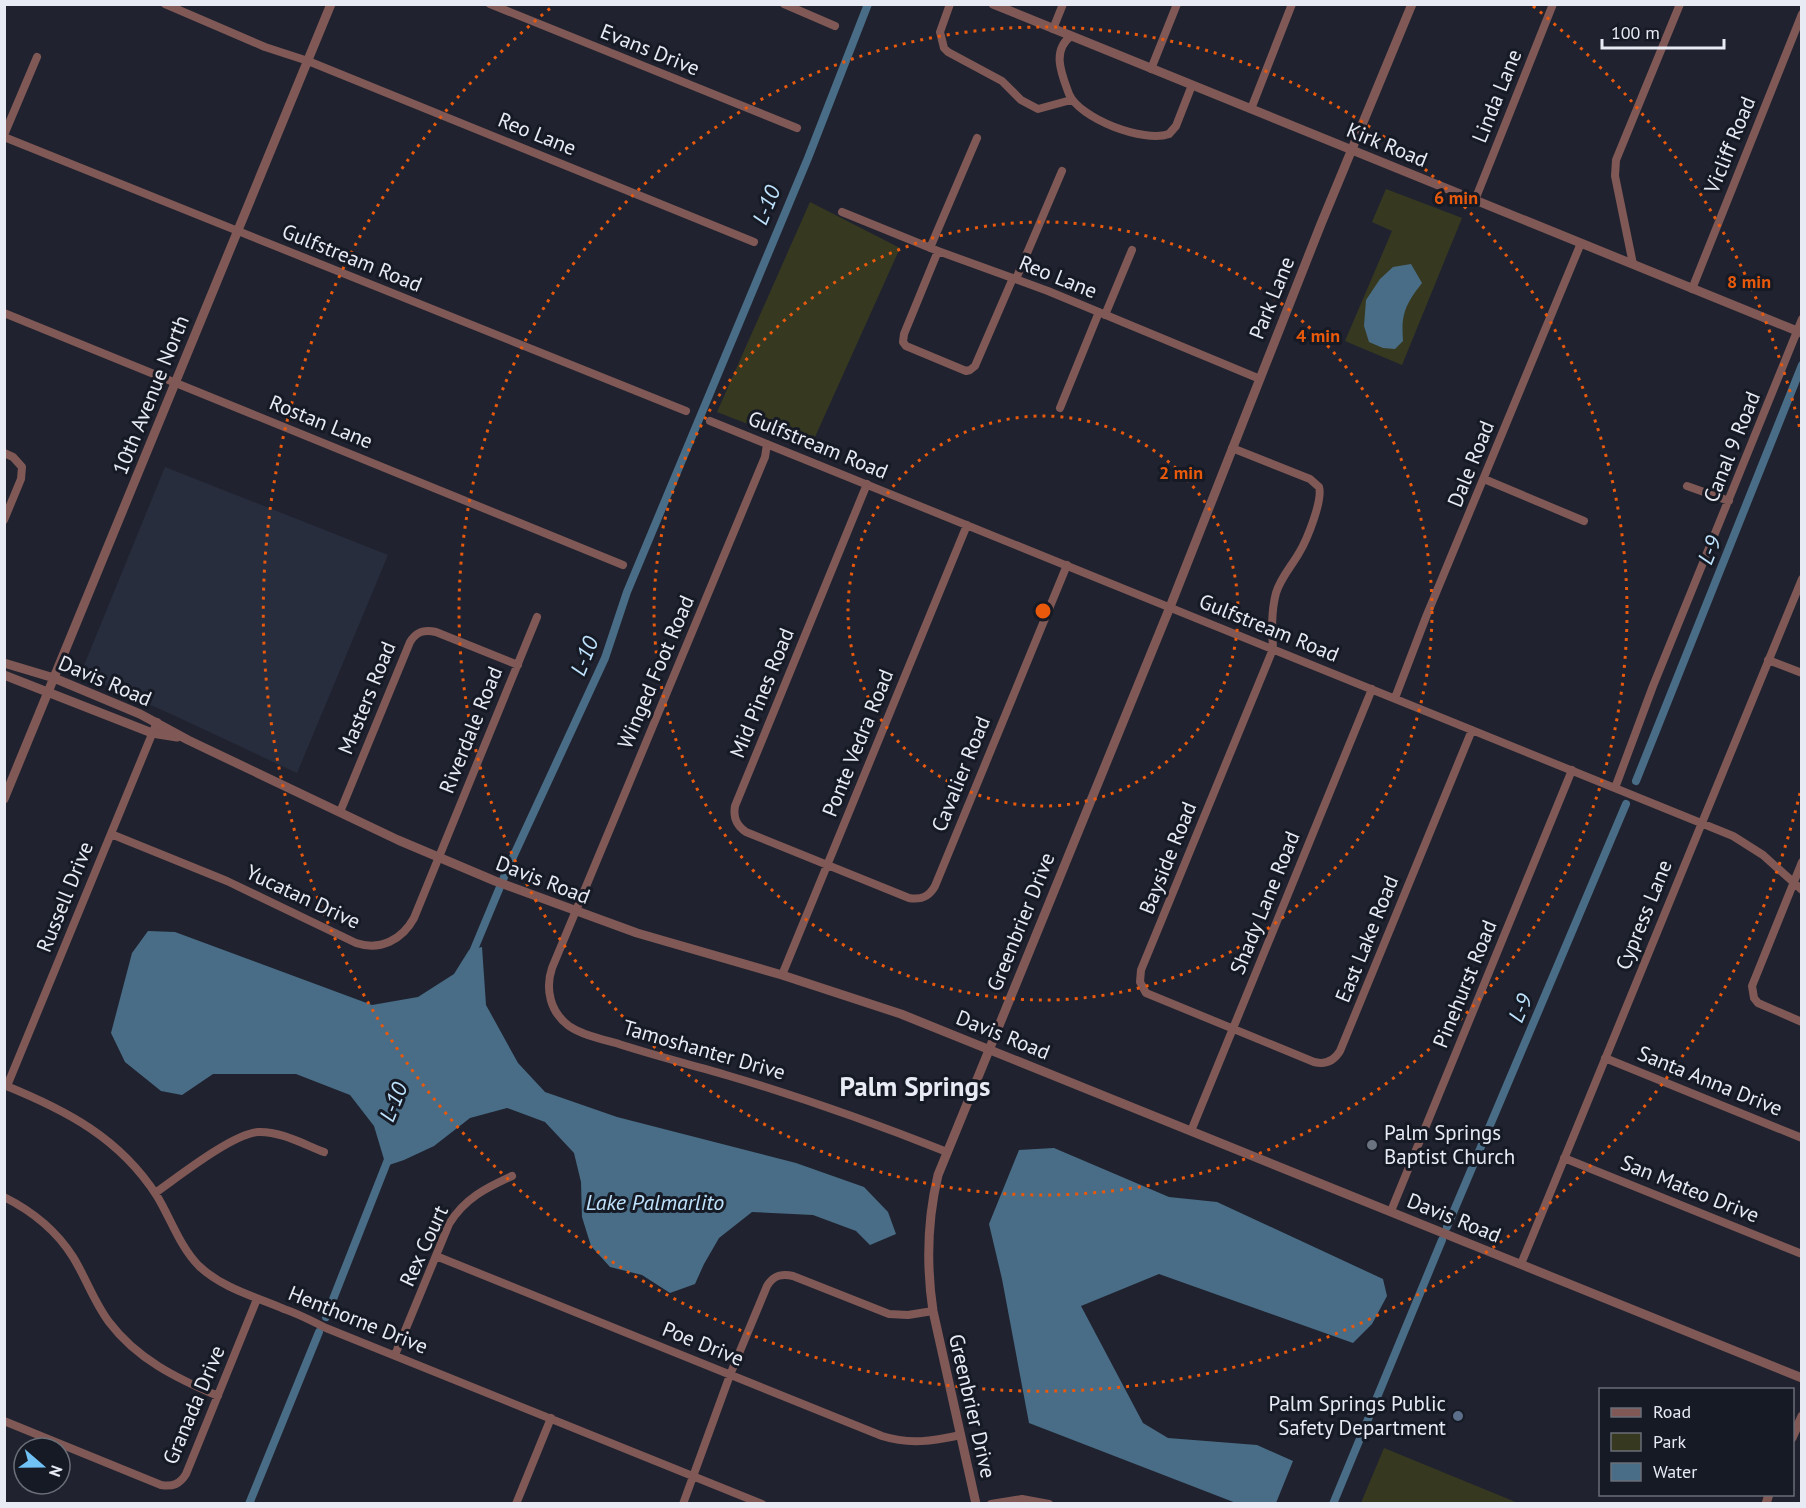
<svg xmlns="http://www.w3.org/2000/svg" width="1806" height="1508" viewBox="0 0 1806 1508" font-family="'PT Sans',sans-serif">
<rect width="100%" height="100%" fill="#20232f"/>
<path fill="#282d3e" d="M165 467 388 555 297 773 171 714 91 679 83 668Z"/>
<path fill="#363920" d="M1386 189 1462 218 1402 365 1345 341 1392 231 1372 222Z
M810 202 900 248 810 448 717 412Z
M1384 1448 1518 1503H1361Z"/>
<path fill="#496d86" d="M1411 264 1422 283C1405 305 1401 314 1403 341L1395 349 1383 348 1369 342 1364 326 1366 300 1380 279 1393 267Z
M148 931 175 932 372 1005 418 997 454 974 469 950 482 947 486 1005 518 1063 545 1092 617 1117 796 1163 864 1187 888 1212 896 1234 870 1245 856 1231 813 1215 752 1212 719 1238 704 1264 695 1284 670 1293 642 1275 610 1267 591 1246 582 1217 581 1182 574 1153 545 1122 507 1108 470 1118 434 1146 404 1160 386 1166 374 1126 350 1095 296 1074H213L182 1095 161 1091 125 1062 111 1033 132 953Z
M1054 1148 1169 1197 1217 1202 1383 1279 1387 1296 1372 1324 1353 1343 1159 1274 1081 1306 1143 1423 1168 1438 1257 1445 1293 1461 1276 1503H1236L1029 1423 1002 1279 989 1224 1019 1150Z"/>
<g fill="none" stroke-linecap="round" stroke-linejoin="round">
<path stroke="#496d86" stroke-width="8" d="M1636 781 1802 365
M470 959 507 870 605 658 627 592 808 158 868 4
M1447 1227 1626 804
M326 1317 389 1157
M249 1504 319 1332
M1333 1504 1442 1240"/>
<path stroke="#805956" stroke-width="8" d="M165 4 265 47 308 61 754 242
M490 4 797 128
M784 4 835 26
M950 4 940 32 944 48 948 52 1002 81 1021 100 1038 109 1071 100
M1053 29 1063 4
M1071 36C1051 51 1062 75 1069 94 1080 119 1144 143 1169 134L1176 126 1192 85
M1151 69 1177 4
M1251 109 1292 4
M4 135 37 57
M4 137 686 411
M1475 200 1553 4
M842 212 938 251 1048 291 1260 379
M930 248 977 138
M938 251 904 334 903 342 906 346 966 371 970 370 975 366 1013 278
M1633 264 1615 176 1616 160 1680 4
M1016 279 1062 171
M1692 289 1802 14
M4 313 623 565
M1105 315 1132 250
M1060 408 1099 312
M710 421 1733 836 1763 855 1802 890
M767 444 765 457 552 968C545 989 550 1012 569 1026 582 1035 601 1039 616 1043 652 1055 689 1064 726 1075 801 1097 874 1123 947 1152
M1232 448 1310 479 1319 487C1323 500 1307 540 1299 553 1291 567 1281 577 1276 593 1271 612 1272 630 1273 649L1141 970 1140 982 1146 993 1314 1062C1326 1065 1334 1061 1340 1051L1472 730
M4 453 13 457 22 467 21 479 4 520
M1484 479 1584 521
M867 484 735 806C733 817 736 825 746 832L909 898C921 900 929 897 935 886L1067 565
M1687 486 1729 501
M1768 660 1802 673
M1395 698 1426 617 1581 243
M1615 788 1653 686 1802 319
M340 812 410 642C416 632 424 629 436 632L518 665
M111 834 227 881 356 943C380 951 402 940 414 918L537 617
M1802 862 1752 986 1754 998 1758 1003 1802 1022
M782 975 967 525
M1605 1058 1802 1138
M4 1085C66 1110 120 1138 157 1196 171 1219 180 1247 199 1266 222 1288 256 1297 284 1309 299 1314 312 1321 326 1328L762 1504
M7 1086 157 722
M1191 1131 1372 689
M1564 1158 1802 1254
M155 1193C178 1177 232 1134 258 1132 280 1131 303 1144 324 1152
M4 1197C32 1211 56 1230 73 1257 86 1278 94 1302 109 1322 137 1359 176 1378 218 1396
M1391 1211 1572 770
M436 1256 882 1436C910 1445 933 1441 961 1435
M1521 1264 1802 579
M395 1355 449 1224C465 1198 486 1188 512 1176
M4 1421 161 1485C173 1487 180 1484 186 1474L257 1299
M516 1504 551 1418
M683 1504 730 1375 767 1286C773 1276 781 1273 793 1276L889 1314 908 1315 933 1311
M991 1504 1022 1499 1049 1504"/>
<path stroke="#805956" stroke-width="9" d="M993 4 1802 333
M4 663 54 678 140 714 188 740 398 840 495 881 637 933 782 975 901 1014 1802 1378
M4 675 152 733 177 737
M4 799 331 4
M1792 1438 1802 1416
M976 1504 933 1311C926 1264 927 1221 938 1175L1170 607 1321 224 1412 4
M1766 1504 1769 1494"/>
</g>
<g fill="none" stroke="#e8590c" stroke-width="3" stroke-dasharray="3 6">
<circle cx="1043" cy="611" r="195"/>
<circle cx="1043" cy="611" r="389"/>
<circle cx="1043" cy="611" r="584"/>
<path d="M1800 793A779 779 0 1 1 553 6M1533 6A779 779 0 0 1 1800 429"/>
</g>
<circle fill="#6b7280" stroke="#161a25" stroke-width="2" cx="1372" cy="1145" r="6"/>
<circle fill="#5c6f8a" stroke="#161a25" stroke-width="2" cx="1458" cy="1416" r="6"/>
<g text-anchor="middle" stroke-width="6" stroke-linejoin="round" paint-order="stroke">
<g font-size="21" fill="#e8ebf3" stroke="#161a25">
<text transform="translate(650 50) rotate(22)" y="7">Evans Drive</text>
<text transform="translate(1497 96) rotate(-68)" y="7">Linda Lane</text>
<text transform="translate(537 134) rotate(22)" y="7">Reo Lane</text>
<text transform="translate(1387 145) rotate(22)" y="7">Kirk Road</text>
<text transform="translate(1730 145) rotate(-68)" y="7">Vicliff Road</text>
<text transform="translate(352 258) rotate(22)" y="7">Gulfstream Road</text>
<text transform="translate(1058 277) rotate(22)" y="7">Reo Lane</text>
<text transform="translate(1272 298) rotate(-68)" y="7">Park Lane</text>
<text transform="translate(151 395) rotate(-68)" y="7">10th Avenue North</text>
<text transform="translate(321 422) rotate(22)" y="7">Rostan Lane</text>
<text transform="translate(818 445) rotate(22)" y="7">Gulfstream Road</text>
<text transform="translate(1732 447) rotate(-68)" y="7">Canal 9 Road</text>
<text transform="translate(1471 464) rotate(-68)" y="7">Dale Road</text>
<text transform="translate(1269 628) rotate(22)" y="7">Gulfstream Road</text>
<text transform="translate(656 672) rotate(-67)" y="7">Winged Foot Road</text>
<text transform="translate(105 681) rotate(23)" y="7">Davis Road</text>
<text transform="translate(762 693) rotate(-68)" y="7">Mid Pines Road</text>
<text transform="translate(367 698) rotate(-68)" y="7">Masters Road</text>
<text transform="translate(471 730) rotate(-68)" y="7">Riverdale Road</text>
<text transform="translate(858 743) rotate(-68)" y="7">Ponte Vedra Road</text>
<text transform="translate(961 774) rotate(-68)" y="7">Cavalier Road</text>
<text transform="translate(1168 858) rotate(-68)" y="7">Bayside Road</text>
<text transform="translate(543 880) rotate(21)" y="7">Davis Road</text>
<text transform="translate(65 897) rotate(-68)" y="7">Russell Drive</text>
<text transform="translate(303 897) rotate(25)" y="7">Yucatan Drive</text>
<text transform="translate(1265 903) rotate(-68)" y="7">Shady Lane Road</text>
<text transform="translate(1644 915) rotate(-68)" y="7">Cypress Lane</text>
<text transform="translate(1021 922) rotate(-68)" y="7">Greenbrier Drive</text>
<text transform="translate(1367 939) rotate(-68)" y="7">East Lake Road</text>
<text transform="translate(1465 984) rotate(-68)" y="7">Pinehurst Road</text>
<text transform="translate(1003 1035) rotate(22)" y="7">Davis Road</text>
<text transform="translate(704 1050) rotate(16)" y="7">Tamoshanter Drive</text>
<text transform="translate(1710 1081) rotate(22)" y="7">Santa Anna Drive</text>
<text transform="translate(1690 1189) rotate(22)" y="7">San Mateo Drive</text>
<text transform="translate(1454 1218) rotate(22)" y="7">Davis Road</text>
<text transform="translate(424 1246) rotate(-65)" y="7">Rex Court</text>
<text transform="translate(358 1320) rotate(22)" y="7">Henthorne Drive</text>
<text transform="translate(703 1344) rotate(22)" y="7">Poe Drive</text>
<text transform="translate(194 1405) rotate(-67)" y="7">Granada Drive</text>
<text transform="translate(972 1406) rotate(77)" y="7">Greenbrier Drive</text>
</g>
<g font-size="21" fill="#e8ebf3" stroke="#161a25" text-anchor="start">
<text x="1384" y="1140">Palm Springs<tspan x="1384" dy="24">Baptist Church</tspan></text>
<text x="1446" y="1411" text-anchor="end">Palm Springs Public<tspan x="1446" dy="24">Safety Department</tspan></text>
</g>
<g font-size="22" font-style="italic" fill="#bfe3fd" stroke="#161a25">
<text transform="translate(766 205) rotate(-68)" y="8">L-10</text>
<text transform="translate(1709 550) rotate(-68)" y="8">L-9</text>
<text transform="translate(584 656) rotate(-68)" y="8">L-10</text>
<text transform="translate(1520 1008) rotate(-67)" y="8">L-9</text>
<text transform="translate(393 1102) rotate(-68)" y="8">L-10</text>
<text x="655" y="1210">Lake Palmarlito</text>
</g>
<g font-size="27" font-weight="bold" fill="#e8ebf3" stroke="#161a25">
<text x="915" y="1096">Palm Springs</text>
</g>
</g>
<circle cx="1043" cy="611" r="9" fill="#e8590c" stroke="#161a25" stroke-width="3"/>
<g font-size="18" text-anchor="middle" font-weight="bold" fill="#e8590c" stroke="#161a25" stroke-width="6" stroke-linejoin="round" paint-order="stroke">
<text x="1456" y="204">6 min</text>
<text x="1749" y="288">8 min</text>
<text x="1318" y="342">4 min</text>
<text x="1181" y="479">2 min</text>
</g>
<rect width="1806" height="1508" fill="none" stroke="#e8ebf3" stroke-width="12"/>
<rect x="1599" y="1388" width="195" height="108" fill="#161a25" stroke="#6a6e77" stroke-width="1.5"/>
<rect x="1611" y="1408" width="30" height="9" fill="#805956" stroke="#6a6e77" stroke-width="1.5"/>
<text x="1653" y="1418" font-size="18" fill="#e8ebf3">Road</text>
<rect x="1611" y="1433" width="30" height="18" fill="#363920" stroke="#6a6e77" stroke-width="1.5"/>
<text x="1653" y="1448" font-size="18" fill="#e8ebf3">Park</text>
<rect x="1611" y="1463" width="30" height="18" fill="#496d86" stroke="#6a6e77" stroke-width="1.5"/>
<text x="1653" y="1478" font-size="18" fill="#e8ebf3">Water</text>
<g transform="translate(42 1466) rotate(110)"><circle r="28" fill="#161a25" stroke="#6a6e77" stroke-width="1.5"/>
<path d="M0-4.5L10 22L0 15L-10 22Z" fill="#70c1f4"/>
<text y="-9" font-size="16" font-weight="bold" text-anchor="middle" fill="#e8ebf3">N</text>
</g>
<path d="M1602 39v9h122v-9" fill="none" stroke="#e8ebf3" stroke-width="3"/>
<text x="1611" y="39" font-size="18" fill="#e8ebf3" stroke="#161a25" stroke-width="4.5" paint-order="stroke">100 m</text>
</svg>
